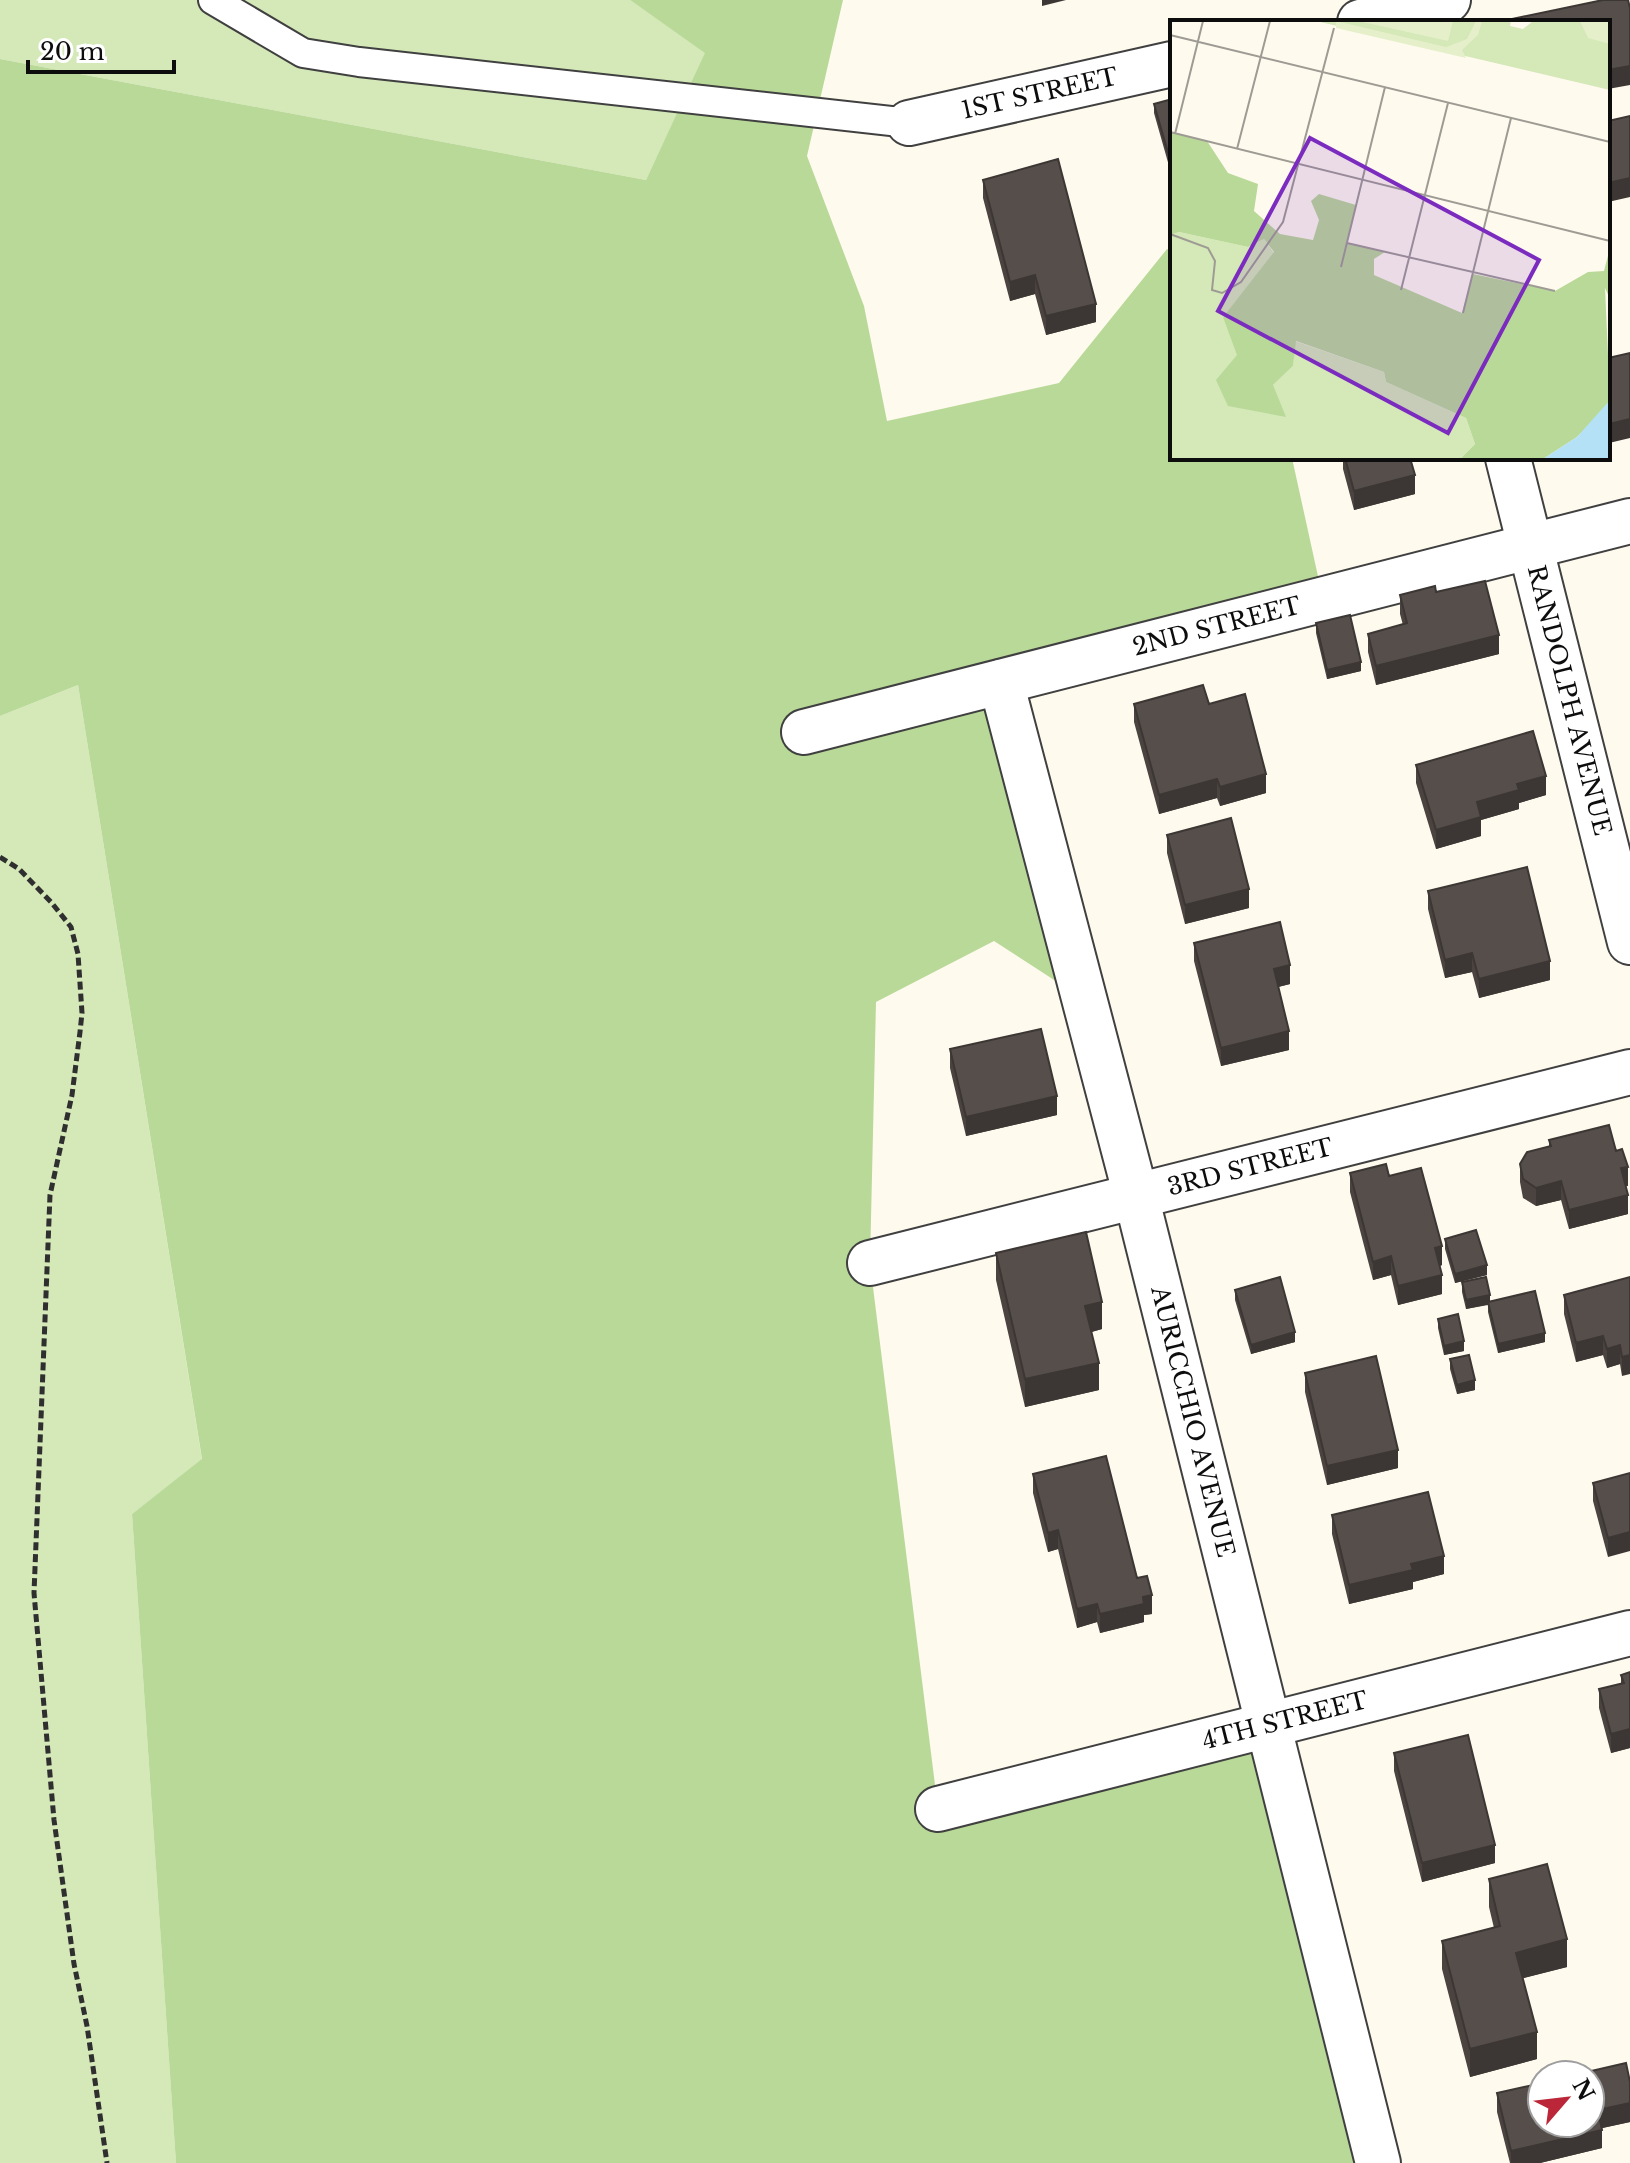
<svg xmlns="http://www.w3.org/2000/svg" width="1630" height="2163" viewBox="0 0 1630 2163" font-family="'Libre Baskerville',serif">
<rect width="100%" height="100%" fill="#fffaee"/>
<path fill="#d4e8b8" d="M0 0H630L706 53 646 180 0 59Z
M78 685 202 1460 132 1514 176 2163H0V716Z"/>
<path fill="#b9d998" d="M630 0H843L807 156 864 306 887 421 1059 383 1167 249 1172 251V458H1292L1323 599 1001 682 1085 1000 994 941 876 1002 870 1263 938 1809 1268 1725 1378 2163H176L132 1514 202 1459 78 685 0 716V59L646 180 705 53Z"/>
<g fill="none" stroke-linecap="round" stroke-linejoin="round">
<defs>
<path id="service" d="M213 0 303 53 359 62 909 123"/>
<g id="minor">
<path d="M1360 22 1448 0"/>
<path id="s1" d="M909 123 1172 64"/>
<path id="s2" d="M1508 458 1630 942"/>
<path id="s3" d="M1001 682 1136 1196 1378 2163"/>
<path id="s4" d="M804 732 1630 521"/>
<path id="s5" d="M870 1263 1630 1072"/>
<path id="s6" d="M938 1809 1630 1633"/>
</g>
</defs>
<use href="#service" stroke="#404040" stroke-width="32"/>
<use href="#minor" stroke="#404040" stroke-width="48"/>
<path stroke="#2f2f2f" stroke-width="5" stroke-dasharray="8 4" stroke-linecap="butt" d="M0 857 19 869 51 902 71 927 78 954 82 1013 80 1032 72 1095 50 1195 34 1593 54 1820 74 1964 87 2026 107 2163"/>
<use href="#service" stroke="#fff" stroke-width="28"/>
<use href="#minor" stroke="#fff" stroke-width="44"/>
</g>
<path fill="#4a4340" d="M1172 99 1171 173 1154 113V104Z
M983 180 1096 322 1046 335 1035 294 1010 301 983 198Z
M1343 458H1420L1411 461 1415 494 1354 510 1343 469Z
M1436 592 1499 654 1376 685 1368 652V634L1403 625 1400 614V595Z
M1316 623 1361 671 1327 679 1316 633Z
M1134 704H1209L1266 793 1220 806 1217 798 1159 814 1134 722Z
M1416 765 1546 795 1519 803V809L1481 820V836L1436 849 1416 783Z
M1167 835 1249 908 1185 924 1167 853Z
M1428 891 1550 980 1479 998 1472 972 1445 978 1428 909Z
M1194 943 1290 984 1278 987 1289 1050 1221 1066 1194 961Z
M950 1049 1057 1115 966 1136 950 1068Z
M1549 1140 1628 1186H1625L1628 1214 1569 1229 1561 1200 1536 1206 1523 1198 1520 1182V1164L1549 1147Z
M1350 1173 1389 1176 1442 1265 1440 1266 1442 1294 1398 1305 1391 1275 1373 1280 1350 1192Z
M1445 1239 1487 1275 1455 1283 1445 1249Z
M996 1253 1102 1329 1091 1332 1099 1390 1025 1407 996 1280Z
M1630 1277 1622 1376 1620 1364 1607 1368 1603 1355 1576 1362 1564 1314V1295Z
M1462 1282 1490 1302 1545 1342 1498 1353 1488 1312V1305L1466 1309 1462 1292Z
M1235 1290 1295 1342 1251 1354 1235 1300Z
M1438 1319 1464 1351 1444 1355 1438 1328Z
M1450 1359 1475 1390 1457 1394 1450 1369Z
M1305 1373 1398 1468 1327 1485 1305 1392Z
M1630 1473 1608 1557 1593 1501V1483Z
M1033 1474 1137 1578 1152 1614 1144 1615V1622L1100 1633 1097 1622 1077 1628 1058 1549 1048 1552 1033 1493Z
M1332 1515 1444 1574 1413 1582V1589L1349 1604 1332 1534Z
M1630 1672V1748L1611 1753 1599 1708V1689L1621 1684V1675Z
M1394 1753 1495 1863 1422 1882 1394 1771Z
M1489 1879 1567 1967 1523 1978 1537 2059 1470 2077 1442 1969V1941L1494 1928 1489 1907Z
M1630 2082V2122L1602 2128V2148L1540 2163H1510L1497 2112V2093Z"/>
<path fill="#3c3734" d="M1042 0H1066L1042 6Z
M1630 66V85L1608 89V70Z
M1630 178V197L1608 202V183Z
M1035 275V294L1010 301V282Z
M1096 304V322L1046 335V316Z
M1630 419V438L1609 443V424Z
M1415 475V494L1354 510V491Z
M1499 635V654L1376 685V666Z
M1361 662V671L1327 679V670Z
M1266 774V793L1220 806V787Z
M1546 776V795L1519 803V809L1481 820V836L1436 849V830L1477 802 1517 784Z
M1217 779V798L1159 814V795Z
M1249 889V908L1185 924V905Z
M1472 953V972L1445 978V960Z
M1550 961V980L1479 998V979Z
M1290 965V984L1274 988V969Z
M1289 1031V1050L1221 1066V1048Z
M1057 1096V1115L966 1136V1117Z
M1628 1167V1186L1621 1187V1168Z
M1561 1181V1200L1536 1206V1188Z
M1628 1195V1214L1569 1229V1210Z
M1442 1246V1265L1435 1267V1248Z
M1391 1256V1275L1373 1280V1262Z
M1487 1265V1275L1455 1283V1274Z
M1442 1275V1294L1398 1305V1286Z
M1490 1295V1304L1466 1309V1300Z
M1102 1302V1329L1085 1334V1306Z
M1295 1332V1342L1251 1354V1345Z
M1545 1333V1342L1498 1353V1344Z
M1603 1336V1355L1576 1362V1343Z
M1464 1341V1351L1444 1355V1346Z
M1620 1345V1364L1607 1368V1349Z
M1630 1355V1374L1622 1376V1357Z
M1099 1363V1390L1025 1407V1379Z
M1475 1380V1390L1457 1394V1385Z
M1398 1450V1468L1327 1485V1466Z
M1058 1530V1549L1048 1552V1533Z
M1630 1532V1551L1608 1557V1538Z
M1444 1556V1574L1413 1582V1589L1349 1604V1585L1411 1564Z
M1152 1595V1614L1144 1615V1622L1100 1633V1614L1143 1597Z
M1097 1604V1622L1077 1628V1609Z
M1630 1729V1748L1611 1753V1734Z
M1495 1845V1863L1422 1882V1863Z
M1567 1939V1967L1516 1980V1953Z
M1537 2032V2059L1470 2077V2049Z
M1630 2103V2122L1598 2129V2110Z
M1602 2130V2148L1540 2163H1511V2151Z"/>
<path fill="#564e4a" stroke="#3c3734" stroke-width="2" d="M1603 0H1628L1630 8V66L1608 70V22H1507V20Z
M1172 99V163H1171L1154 104Z
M1630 116V178L1608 183V121Z
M1058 159 1096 304 1046 316 1035 275 1010 282 983 180Z
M1630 353V419L1609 424 1608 420V358Z
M1345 458H1410L1415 475 1354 491Z
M1485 581 1499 635 1376 666 1368 634 1407 623 1400 595 1435 586 1436 592Z
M1350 615 1361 662 1327 670 1316 623Z
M1203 685 1209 704 1245 694 1266 774 1220 787 1217 779 1159 795 1134 704Z
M1533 731 1546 776 1517 784 1519 790 1477 802 1481 817 1436 830 1416 765Z
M1231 818 1249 889 1185 905 1167 835Z
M1527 867 1550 961 1479 979 1472 953 1445 960 1428 891Z
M1280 922 1290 965 1274 969 1289 1031 1221 1048 1194 943Z
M1041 1029 1057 1096 966 1117 950 1049Z
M1609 1125 1616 1151 1622 1149 1628 1167 1621 1168 1628 1195 1569 1210 1561 1181 1536 1188 1523 1179 1520 1164 1527 1152 1551 1146 1549 1140Z
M1386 1164 1389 1176 1421 1168 1442 1246 1435 1248 1442 1275 1398 1286 1391 1256 1373 1262 1350 1173Z
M1476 1230 1487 1265 1455 1274 1445 1239Z
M1086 1232 1102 1302 1085 1306 1099 1363 1025 1379 996 1253Z
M1280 1277 1295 1332 1251 1345 1235 1290Z
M1486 1277 1490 1295 1466 1300 1462 1282Z
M1630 1277V1355L1622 1357 1620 1345 1607 1349 1603 1336 1576 1343 1564 1295Z
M1535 1291 1545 1333 1498 1344 1488 1302Z
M1458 1314 1464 1341 1444 1346 1438 1319Z
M1469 1355 1475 1380 1457 1385 1450 1359Z
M1376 1356 1398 1450 1327 1466 1305 1373Z
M1106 1456 1137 1578 1147 1576 1152 1595 1143 1597 1144 1604 1100 1614 1097 1604 1077 1609 1058 1530 1048 1533 1033 1474Z
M1630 1473V1532L1608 1538 1593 1483Z
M1428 1492 1444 1556 1411 1564 1413 1570 1349 1585 1332 1515Z
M1630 1672V1729L1611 1734 1599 1689 1624 1683 1621 1675Z
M1468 1735 1495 1845 1422 1863 1394 1753Z
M1547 1864 1567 1939 1516 1953 1537 2032 1470 2049 1442 1941 1500 1926 1489 1879Z
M1626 2063 1630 2082V2103L1598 2110 1602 2130 1511 2151 1497 2093 1542 2083V2123H1590V2075H1574Z"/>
<g text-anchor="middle" stroke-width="8" stroke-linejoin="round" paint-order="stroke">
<g font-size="24" fill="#0d0d0d" stroke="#fff">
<text dy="8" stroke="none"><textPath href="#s1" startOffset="134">1ST STREET</textPath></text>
<text dy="8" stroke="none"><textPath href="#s4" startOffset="426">2ND STREET</textPath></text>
<text dy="8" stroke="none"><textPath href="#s2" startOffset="250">RANDOLPH AVENUE</textPath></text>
<text dy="8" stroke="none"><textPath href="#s5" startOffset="392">3RD STREET</textPath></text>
<text dy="8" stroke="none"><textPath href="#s3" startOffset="764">AURICCHIO AVENUE</textPath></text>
<text dy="8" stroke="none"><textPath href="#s6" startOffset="358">4TH STREET</textPath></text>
</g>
</g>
<g transform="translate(1170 20)">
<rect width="440" height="440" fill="#fffaee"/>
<path d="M146 1H341L340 6 353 9 363 1H440V70ZM9 212 78 227 94 219 104 233 53 297 103 365 123 346 125 321 214 352 216 362 296 398 305 424 290 439H0V215Z" fill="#d4e8b8"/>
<path d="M0 112 37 121 58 153 88 164 84 191 110 214 143 220 149 200 141 181 149 174 186 185 177 223 215 232 204 239V255L292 293 303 254 385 271 418 252 434 251 440 228V279L435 268 440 380 436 387 407 417 373 439H290L305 424 296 398 216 362 214 352 126 321 123 346 103 365 116 397 58 386 46 360 67 335 53 297 104 232 94 219 78 227 9 212 0 215Z" fill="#b9d998"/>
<path d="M166 1 276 27 297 19 306 1H312L308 15 292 30 296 38 166 8ZM188 1H283L278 21ZM410 1H440V24L418 18Z" fill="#e5f0ca"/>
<path d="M440 380V439H373L407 417Z" fill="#b4e1f5"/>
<path fill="none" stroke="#9e9b94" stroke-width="2" d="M0 15 440 122M0 112 440 221M5 114 33 1M67 129 100 1M0 214 38 228 45 241 42 270 52 273 71 262 113 202 164 8M177 223 385 271M171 247 215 67M231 270 278 83M293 293 341 98"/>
<path fill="#7b2cbf" fill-opacity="0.15" stroke="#7b2cbf" stroke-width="4" d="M140 118 369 240 278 413 48 291Z"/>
<rect width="440" height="440" fill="none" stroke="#0d0d0d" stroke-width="4"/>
</g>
<g transform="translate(1566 2099) rotate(62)"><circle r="38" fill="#ffffff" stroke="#9e9e9e" stroke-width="2"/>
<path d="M0-6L14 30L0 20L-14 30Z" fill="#bb2738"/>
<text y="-12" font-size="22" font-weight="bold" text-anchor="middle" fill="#0d0d0d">N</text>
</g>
<path d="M28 60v12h146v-12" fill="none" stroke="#0d0d0d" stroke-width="4"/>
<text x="40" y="60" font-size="24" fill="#0d0d0d" stroke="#ffffff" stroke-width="6" paint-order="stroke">20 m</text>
</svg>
